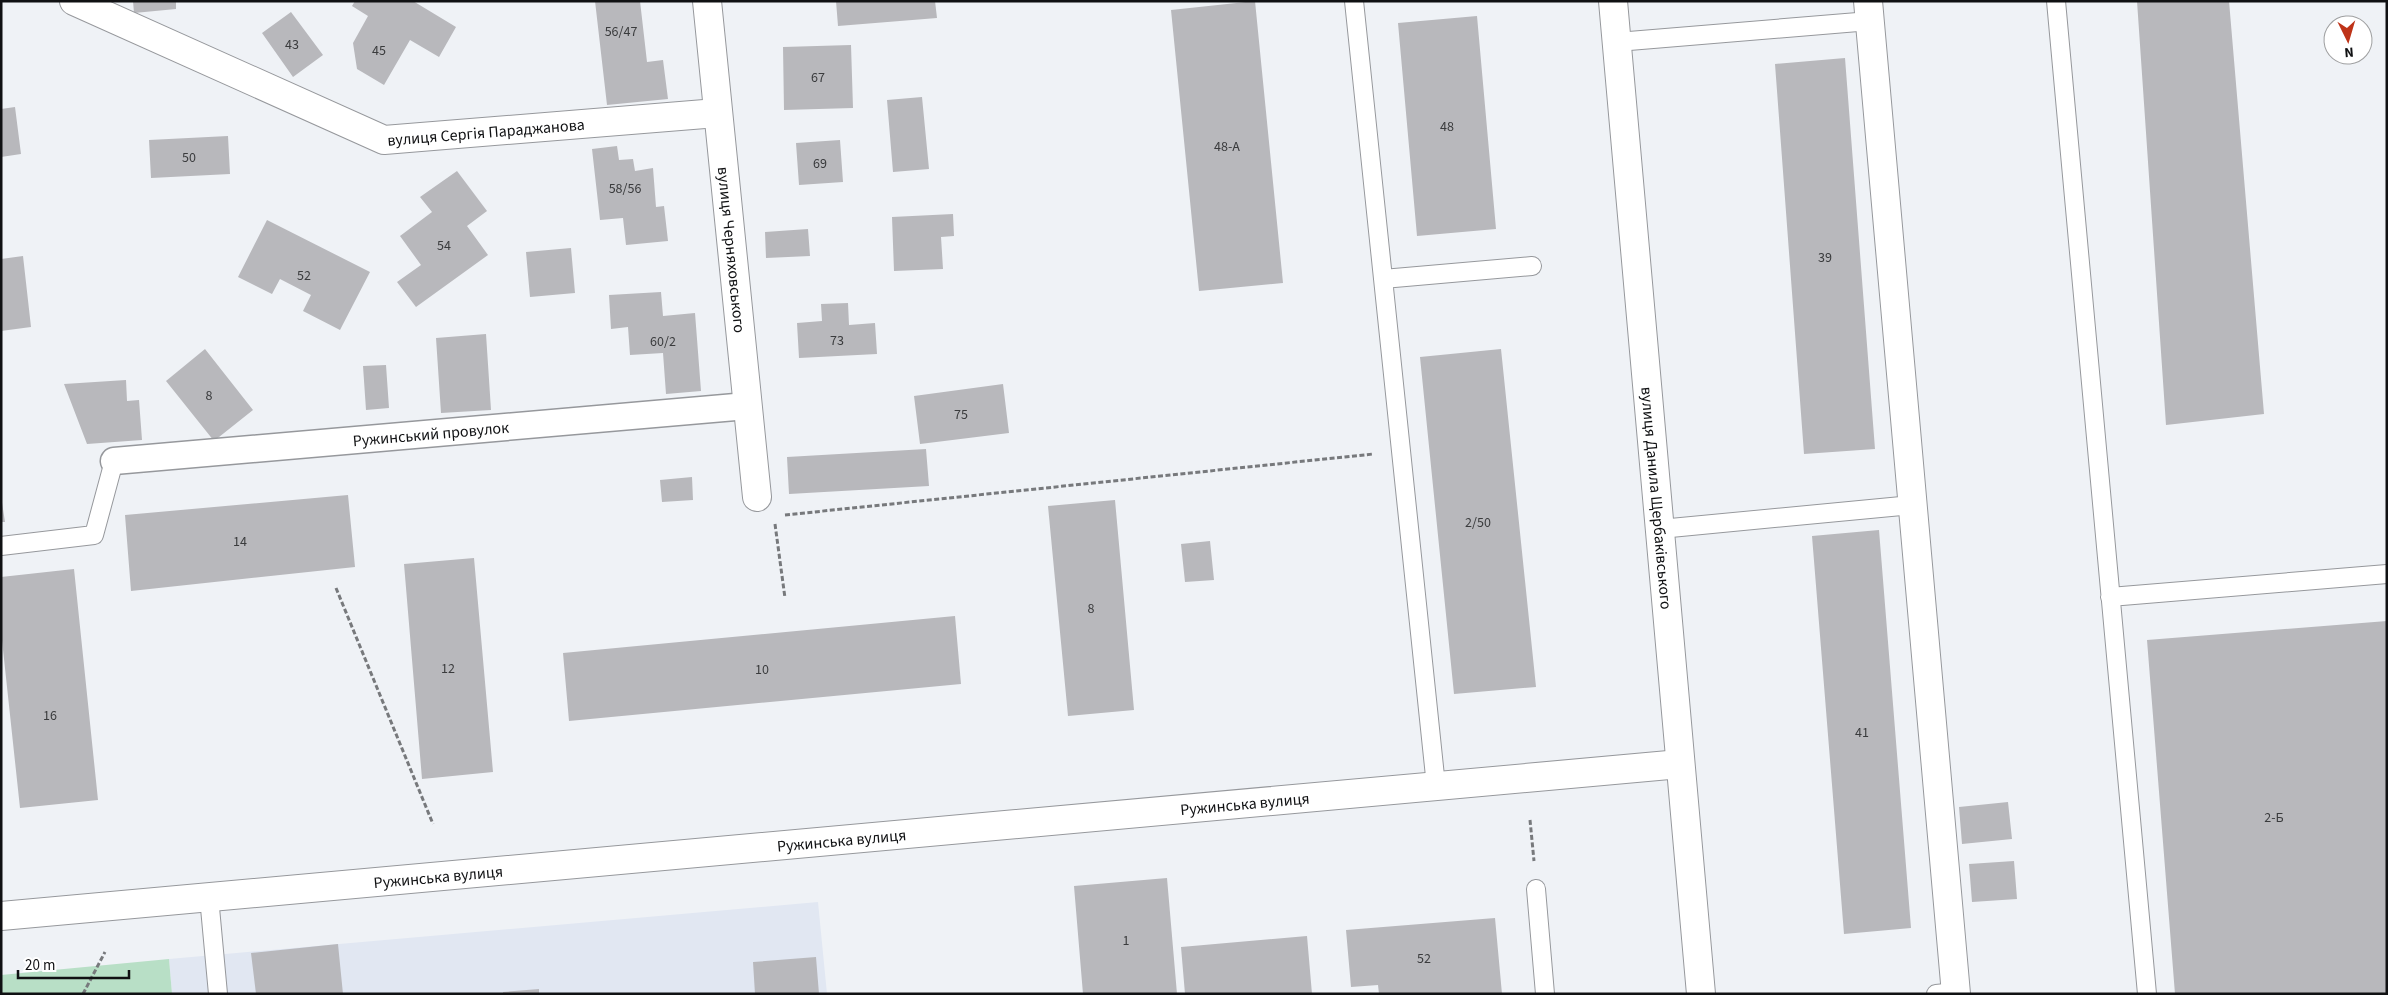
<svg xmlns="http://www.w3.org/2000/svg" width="2388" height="995" viewBox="0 0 2388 995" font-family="'Source Sans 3',sans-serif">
<rect width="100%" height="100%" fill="#eff2f6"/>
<path fill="#e1e7f2" d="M818 902 827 994H172L169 959Z"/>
<path fill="#b8dfc6" d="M169 959 172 994H1V975Z"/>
<path fill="#b8b8bc" d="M133 1H176V9L134 13Z
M355 1H413L456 27 439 57 410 40 384 85 357 69 353 43 368 16 352 6Z
M595 1H640L647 62 663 60 668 99 607 105Z
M836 1H935L937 18 838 26Z
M1255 1 1283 283 1199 291 1171 10Z
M2137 1H2229L2264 414 2166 425Z
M291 12 323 55 293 77 262 33Z
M1477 16 1496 229 1417 236 1398 23Z
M851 45 853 108 784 110 783 47Z
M1845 58 1875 449 1804 454 1775 64Z
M922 97 929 169 893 172 887 100Z
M15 107 21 154 1 157V109Z
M228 136 230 174 151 178 149 140Z
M840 140 843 182 799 185 796 143Z
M617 146 619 160 633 159 635 171 653 168 656 207 664 206 668 241 626 245 623 218 600 220 592 149Z
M457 171 487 211 467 226 488 255 416 307 397 282 421 265 400 236 432 212 420 197Z
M953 214 954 236 941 237 943 269 894 271 892 217Z
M267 220 370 272 340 330 303 311 311 295 280 279 272 294 238 277Z
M808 229 810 256 766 258 765 232Z
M571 248 575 293 530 297 526 252Z
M23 256 31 327 1 331V259Z
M661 292 663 316 695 313 701 391 666 394 663 353 630 355 628 327 611 329 609 295Z
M848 303 849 325 875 323 877 354 799 358 797 323 822 321 821 304Z
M486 334 491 410 441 413 436 338Z
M205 349 253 410 214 441 166 381Z
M1501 349 1536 687 1454 694 1420 357Z
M386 365 389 408 366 410 363 366Z
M126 380 127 401 139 400 142 440 87 444 64 384Z
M1003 384 1009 433 920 444 914 396Z
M926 449 929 486 789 494 787 457Z
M692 477 693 500 662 502 660 480Z
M348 495 355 567 131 591 125 515Z
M1 496 5 522H1Z
M1115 500 1134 710 1068 716 1048 506Z
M1879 530 1911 928 1844 934 1812 536Z
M1210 541 1214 580 1185 582 1181 544Z
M474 558 493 772 422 779 404 564Z
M74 569 98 800 20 808 1 631V577Z
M955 616 961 684 569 721 563 653Z
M2387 621V994H2175L2147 640Z
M2008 802 2012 839 1962 844 1959 807Z
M2014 861 2017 899 1972 902 1969 864Z
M1167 878 1177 994H1083L1074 886Z
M1495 918 1502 994H1379L1378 985 1351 987 1346 930Z
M1307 936 1312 994H1185L1181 947Z
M338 944 343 994H256L251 953Z
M816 957 819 994H755L753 962Z
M539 989V994H503V992Z"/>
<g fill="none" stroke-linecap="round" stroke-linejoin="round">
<defs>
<path id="service" d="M1354 1 1436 786
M2056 1 2147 994
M1617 42 1870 21
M1383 279 1532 266
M1660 529 1912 505
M1 546 94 535 114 461
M2110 597 2387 574
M1536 889 1545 994
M209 897 218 994
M1936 994 1956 992"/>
<g id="pedestrian">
<path id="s1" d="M114 461 747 406"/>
</g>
<g id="minor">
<path id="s2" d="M74 1 384 140 717 113"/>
<path id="s3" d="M707 1 757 497"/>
<path d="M1868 1 1956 994"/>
</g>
<g id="tertiary">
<path id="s4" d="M1 916 1680 764"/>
</g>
<g id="secondary">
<path id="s5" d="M1613 1 1701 994"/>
</g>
</defs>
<use href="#service" stroke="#96989c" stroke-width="20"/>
<use href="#pedestrian" stroke="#96989c" stroke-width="29"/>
<use href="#minor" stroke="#96989c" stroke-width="30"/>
<use href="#tertiary" stroke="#96989c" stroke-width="30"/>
<use href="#secondary" stroke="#96989c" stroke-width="30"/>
<path stroke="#77797c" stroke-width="3" stroke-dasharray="5 2.5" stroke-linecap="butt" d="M785 515 1373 454
M775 524 785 598
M336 588 433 824
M1530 820 1534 861
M83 994 105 952"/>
<use href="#service" stroke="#fff" stroke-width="18"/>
<use href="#pedestrian" stroke="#fff" stroke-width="26"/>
<use href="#minor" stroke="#fff" stroke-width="28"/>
<use href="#tertiary" stroke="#fff" stroke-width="28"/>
<use href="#secondary" stroke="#fff" stroke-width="28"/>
</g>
<g text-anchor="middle" stroke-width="4" stroke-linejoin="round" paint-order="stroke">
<g font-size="14" fill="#3a3b3d">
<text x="621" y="36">56/47</text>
<text x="292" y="49">43</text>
<text x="379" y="55">45</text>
<text x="818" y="82">67</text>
<text x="1447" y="131">48</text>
<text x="1227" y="151">48-А</text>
<text x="189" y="162">50</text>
<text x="820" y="168">69</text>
<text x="625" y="193">58/56</text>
<text x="444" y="250">54</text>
<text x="1825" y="262">39</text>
<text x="304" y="280">52</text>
<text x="837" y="345">73</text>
<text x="663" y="346">60/2</text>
<text x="209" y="400">8</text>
<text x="961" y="419">75</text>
<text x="1478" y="527">2/50</text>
<text x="240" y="546">14</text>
<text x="1091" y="613">8</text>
<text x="448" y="673">12</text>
<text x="762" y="674">10</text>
<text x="50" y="720">16</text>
<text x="1862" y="737">41</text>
<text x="2274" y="822">2-Б</text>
<text x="1126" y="945">1</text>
<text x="1424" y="963">52</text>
</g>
<g font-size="16" fill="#101113" stroke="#fff">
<text dy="6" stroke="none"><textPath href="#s2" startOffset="442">вулиця Сергія Параджанова</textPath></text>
<text dy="6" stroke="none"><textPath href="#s3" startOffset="250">вулиця Черняховського</textPath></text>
<text dy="6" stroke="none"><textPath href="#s1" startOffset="318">Ружинський провулок</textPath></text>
<text dy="6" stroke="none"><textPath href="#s5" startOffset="499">вулиця Данила Щербаківського</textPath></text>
<text dy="6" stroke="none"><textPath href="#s4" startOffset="1249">Ружинська вулиця</textPath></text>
<text dy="6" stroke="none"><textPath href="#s4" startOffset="844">Ружинська вулиця</textPath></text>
<text dy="6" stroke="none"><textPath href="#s4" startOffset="439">Ружинська вулиця</textPath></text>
</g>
</g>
<rect width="2388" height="995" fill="none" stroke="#101113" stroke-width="5"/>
<g transform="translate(2348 40) rotate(175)"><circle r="24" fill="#ffffff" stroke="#9fa0a1"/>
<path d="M0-4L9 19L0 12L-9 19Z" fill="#be3318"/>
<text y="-8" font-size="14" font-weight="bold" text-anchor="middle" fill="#101113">N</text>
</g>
<path d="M18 970v8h111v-8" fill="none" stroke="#101113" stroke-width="2.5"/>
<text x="25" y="970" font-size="15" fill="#101113" stroke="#ffffff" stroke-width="4" paint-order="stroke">20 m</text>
</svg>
